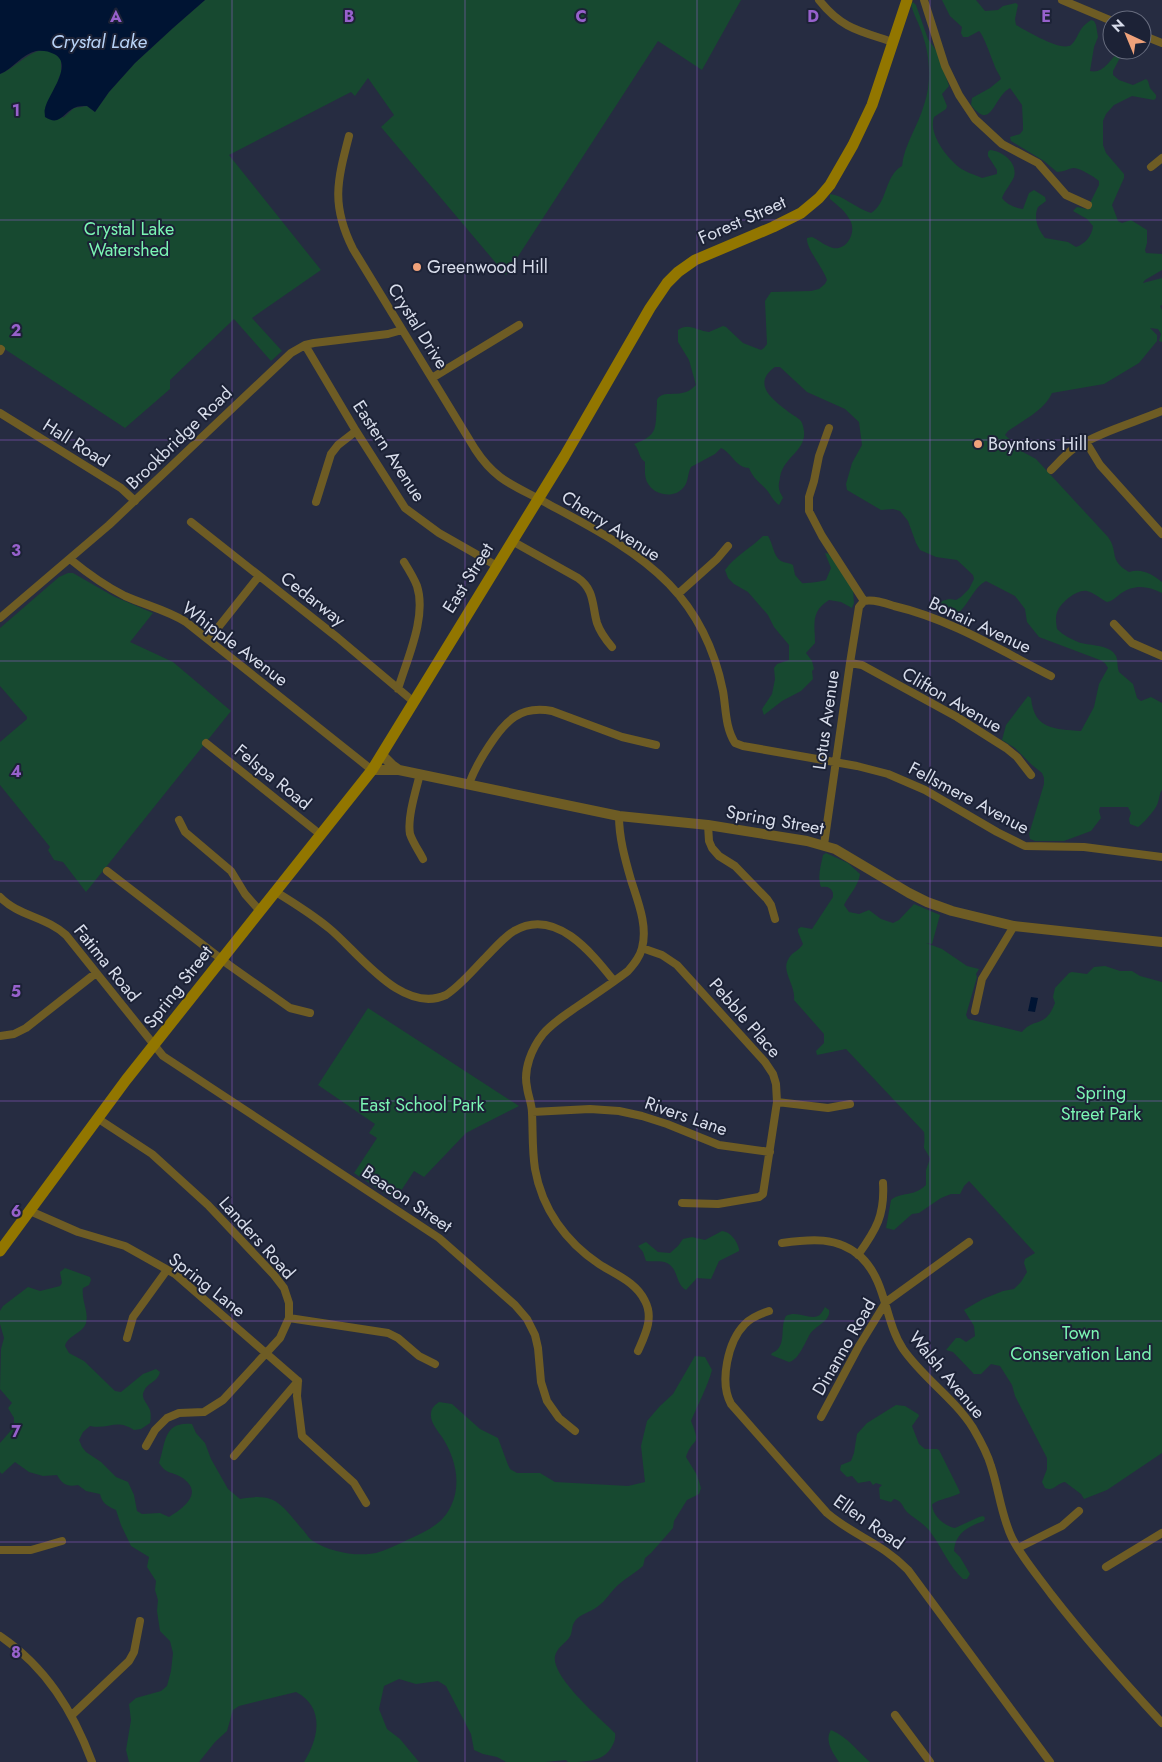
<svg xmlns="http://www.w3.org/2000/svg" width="1162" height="1762" viewBox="0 0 1162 1762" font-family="Jost,sans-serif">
<rect width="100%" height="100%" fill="#262c41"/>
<path fill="#174930" d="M205 0H741L702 70 658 41 506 275 381 127 394 115 368 78 355 96 351 92 229 155 321 270 252 318 282 351 271 361 234 319 170 380V389L125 428 0 346V74C19 67 41 34 61 60V73L58 80 63 118 74 108 87 106 95 112 109 92 135 63 173 28Z
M942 0H976L985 11 998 10 1003 6 1016 3 1018 5 1015 19 1016 25C1027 31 1061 52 1071 45 1076 41 1078 33 1082 28 1084 25 1088 22 1091 20L1094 21 1096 25 1098 37 1094 47 1090 71C1104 74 1109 60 1119 52L1122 54 1113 71V75L1119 80 1133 85 1146 79 1148 81 1150 88 1156 95V98L1154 100 1132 96 1114 105 1106 114 1103 121V145L1106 153 1124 174V178L1112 205 1118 221 1122 223 1131 220 1147 230V243L1145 250 1146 253 1162 254V270L1145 280 1143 283 1162 278V305L1160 306 1162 310V342L1159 341 1161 334 1158 329 1150 328 1157 335V341L1139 363 1104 384 1052 393C1045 410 1022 421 1008 431L1005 435 1023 452 1036 459 1108 537C1119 552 1108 560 1129 572 1142 568 1152 574 1162 582V593C1147 586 1135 584 1120 594 1116 597 1113 601 1107 602 1101 599 1093 592 1087 591 1077 589 1062 602 1058 610 1055 616 1056 622 1057 629 1063 635 1071 639 1078 642 1088 646 1110 644 1116 656 1118 660 1117 667 1119 672L1133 684 1137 698 1141 701 1151 697 1162 703V790C1159 794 1160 797 1158 802 1157 808 1144 823 1138 827L1130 824 1129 819 1131 813 1128 807H1100L1099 811 1101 818 1091 831 1064 841H1035L1030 839 1029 834 1044 784V778L1042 773 1032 765 1015 748 1002 740 1006 725 1028 696 1031 698C1034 730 1055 729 1081 731L1094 707 1099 684 1108 668 1105 663 1100 660 1039 637 1027 622 1025 609 1015 596 986 581C972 587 965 616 950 616L945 613 938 612 937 609 942 601 949 599 956 600 961 597 969 589 974 579 973 575 957 560 936 557 920 550 916 543 908 521 900 511 893 509 881 510 847 490 846 484 852 463 862 445 859 422 845 409 807 392 780 367H775C750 385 775 401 790 413 795 417 800 418 802 423 812 450 784 454 780 477 780 480 778 484 779 488 779 492 782 495 783 498L779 505C772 500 771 494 765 488 758 481 753 478 749 468 736 468 732 453 721 448L715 454 691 467C687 474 689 482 683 488 675 498 656 496 649 485 644 479 645 470 645 462 638 457 640 450 634 444 659 435 655 428 657 404 657 401 656 400 659 397 664 392 676 395 682 393 688 392 692 389 696 385L689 360 678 342V330C688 322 698 331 709 332L723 326 726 327 743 343 761 350 764 348 767 344 765 301 771 292 811 291 819 289 825 284 827 280C823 267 806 249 807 238L812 237C819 240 825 246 833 248 846 251 856 234 851 222 845 210 839 207 830 199V194C843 195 857 209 871 213 888 203 884 176 902 166 904 145 918 126 924 105 932 82 930 56 922 33 919 23 913 14 911 4L913 2 916 5 928 39 938 53 949 86 942 94 947 106 946 109 934 117C928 134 947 158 960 168 966 172 975 175 982 178L997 174V170L988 156V152L990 150C1002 151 1018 162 1014 177 1011 184 1005 190 1002 198 1006 204 1015 208 1023 209L1029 193 1034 190 1045 197 1046 201 1038 207C1033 218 1038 229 1045 238L1068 242 1076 247C1085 244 1092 236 1093 226L1087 219 1073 211 1077 207 1087 209 1099 185V181C1093 176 1080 168 1073 168 1068 169 1063 172 1057 172L1044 161 1011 141 1010 137 1020 134 1023 130V125L1022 105 1010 88C993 97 992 132 971 105L972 98 990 88 1001 79C999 73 995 69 994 64 991 57 984 36 979 31L968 37H963L961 33 962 27 950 16Z
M763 536H768C773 543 773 556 781 561 785 563 790 563 793 565L795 575 802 583C804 584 824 581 826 580L831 568 825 553 830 554 853 590 854 603 852 608 841 602 829 600C810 612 815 625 815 643L806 653 812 661 814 669 812 671 813 679 801 691 782 701 764 715 762 709 772 694 775 679 774 668 777 664 789 660V645L774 627 768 615 748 592 734 584 728 578 725 570C735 556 751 548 763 536Z
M68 573H73L113 596 153 613 130 642 173 662 231 711 86 892 63 862 54 860 48 850 50 847 0 785V742L27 719V717L0 686V628L59 577Z
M826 853 848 863 860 874C859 885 849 895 844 905L849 912 859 914 869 910 881 919 893 923 899 920 914 904 940 915 932 944 926 943 942 949 967 966 979 969 976 974 977 977 966 1015 968 1019 1022 1032C1034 1017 1045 1029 1055 1003L1053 997 1055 988 1069 973 1072 972 1087 974 1094 967 1105 966 1120 971H1132L1140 976 1162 982V1453L1107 1490 1084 1499 1081 1494 1065 1482C1057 1483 1054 1492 1045 1488L1042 1482 1047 1469V1458L1015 1396 1012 1385 1000 1366 991 1364 981 1374H974L953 1352 946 1350 956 1338H960L966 1342 975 1336 974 1326 964 1310 983 1299 1003 1291 1014 1289 1021 1282 1027 1272 1024 1263 1025 1259 1035 1253 969 1181 964 1186 960 1194H951L941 1198 919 1213 912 1214 894 1230 886 1228 891 1200C902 1191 912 1198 926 1185V1170L930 1159C929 1155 926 1152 924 1148 924 1146 925 1137 924 1132L846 1049 817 1055 816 1051 824 1043V1034L794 1000C796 985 780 971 789 958 792 952 799 951 803 944L798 932V929L801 927 812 929 833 897V893C831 887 827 886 821 887 817 877 821 865 823 855Z
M368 1008 519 1106 466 1133 424 1177 414 1171 395 1200 354 1173 377 1138 369 1133 375 1124 318 1085Z
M722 1231C731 1232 737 1241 739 1249V1251L719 1261 711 1279 697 1278 686 1290C675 1284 679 1269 667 1263 660 1260 653 1262 646 1261L643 1252 638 1246 646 1242 658 1252 670 1253 678 1246 683 1239 692 1237 705 1240Z
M65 1268 90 1277 91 1280 89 1285 83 1288C81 1300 89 1312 86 1323 82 1334 68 1335 65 1346L69 1353 84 1361 115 1391 121 1392 143 1374 156 1369 160 1372C158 1382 147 1383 144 1391 140 1398 148 1404 150 1410 151 1414 151 1419 150 1423L141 1429 134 1430C116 1418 109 1430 90 1426L83 1432 79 1440 82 1447 86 1452 101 1462 116 1477 128 1482 134 1495 137 1511 142 1514 160 1513 169 1517C184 1508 205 1492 181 1477 171 1471 167 1475 159 1463 166 1443 163 1421 192 1424L196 1433 205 1443 211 1459 228 1489 240 1499C277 1492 281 1505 303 1530 306 1533 309 1539 313 1541 330 1552 356 1557 376 1553 386 1550 397 1545 407 1540 425 1532 443 1524 451 1506 462 1483 455 1457 442 1437 438 1431 430 1422 431 1414 431 1408 435 1405 439 1402L452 1404 480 1429 498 1438 508 1465 510 1469 517 1473H540L555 1482 628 1486 645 1482 641 1446 647 1421 660 1406 673 1394 695 1356 705 1357 712 1370C707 1388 698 1404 691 1421 702 1448 693 1436 686 1457L697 1475 701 1488 699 1494 687 1500 674 1521 673 1528 651 1553 645 1558 643 1566C635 1573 626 1578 618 1585 611 1591 606 1601 597 1607 591 1612 580 1614 575 1621 571 1626 573 1633 569 1638 564 1644 557 1648 555 1656 551 1677 601 1719 615 1733 616 1739 614 1743 611 1748 603 1762 584 1762 568 1762L566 1760 545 1762H506L497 1757 483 1754 474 1750 471 1734 446 1686 438 1681 416 1684 399 1679 384 1686 379 1709 387 1729 400 1739 419 1762H304C319 1738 325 1707 296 1692L239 1706 233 1710 227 1731 215 1742 199 1762H129L126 1750 131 1720 129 1704 136 1698 161 1691 167 1686 171 1671 173 1653 170 1641 160 1631 157 1611 158 1600 155 1590 156 1581 147 1567 149 1557 131 1546 121 1525 116 1510C107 1506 102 1503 100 1494L86 1491 78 1485C67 1487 63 1485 57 1475L43 1476 29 1472 15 1462 2 1474 0 1472V1443L14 1427V1418L8 1408 12 1403 0 1389 1 1349 4 1338 0 1324V1311L3 1306 28 1287 40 1291 60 1286 62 1283 60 1272Z
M825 1307 829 1310C831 1321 816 1325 810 1334 805 1342 799 1360 789 1362L771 1355 772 1353C788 1347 779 1327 786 1316 797 1310 809 1320 818 1316 821 1315 823 1310 825 1307Z
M896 1405 905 1406 918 1414 919 1416 912 1426 919 1444 925 1449H937L939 1450 959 1490 960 1493C951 1498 935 1500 932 1505 933 1516 944 1526 955 1528L979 1517 983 1516 985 1518 984 1521C969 1526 955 1533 954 1551L960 1557 970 1574 967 1579H963C948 1565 943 1549 931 1533 924 1523 916 1520 907 1512 902 1507 903 1501 894 1499L891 1502 880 1499 879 1488 882 1485 876 1483 873 1485 870 1481 858 1483 852 1476 847 1477 840 1470 841 1465 851 1461 854 1453 857 1434 867 1423Z
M831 1730C848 1737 857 1751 870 1762H839C833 1753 824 1741 831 1730Z"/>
<path fill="#001433" d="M0 0H205L173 28 135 63 109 92 95 112 87 106C83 106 78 106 74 108 64 112 60 127 45 117 45 115 44 110 45 109 47 96 75 64 54 54 49 51 42 50 36 51 22 54 13 69 0 74Z
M1031 997 1038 998 1035 1012 1028 1011Z"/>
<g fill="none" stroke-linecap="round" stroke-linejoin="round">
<path stroke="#6e5c24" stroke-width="8" d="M819 0C842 29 860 31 893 42
M924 0 945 66 959 95 975 119 1002 144 1038 163 1066 195 1088 205
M1062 0 1112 21
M1142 35 1162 43
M349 136C337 182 331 205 353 249L475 449C497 483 517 486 550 505 591 527 636 550 669 584 698 614 715 651 723 691 726 708 725 727 735 743L743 746 857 766 888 774 925 790 997 832 1025 846 1084 847 1162 857
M1151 167 1162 158
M305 345 356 431 405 508 439 533 497 566
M0 351 1 349
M432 378 519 325
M0 413 121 488 135 501
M829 428 819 456 814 481 809 497V511L822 536 864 601
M1086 442 1100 465 1162 534
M1051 470C1058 463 1065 455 1073 449 1100 432 1133 423 1162 411
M316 502 331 454 338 445 356 431
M191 522 338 638 414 702
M512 541 578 578C595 590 592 606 597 623 600 632 606 640 612 647
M70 559C87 573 105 586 125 596 145 605 167 610 186 622L372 770
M678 594 717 559 728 546
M864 601C874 599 885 603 894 606 950 619 1000 650 1051 676
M0 618 109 525 291 353 305 345 314 343 388 334 402 330
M1114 624 1132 643 1162 656
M209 639 259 576
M850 663 862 665 957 717 1006 748 1017 757 1031 775
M398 689C407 659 427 617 417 586 414 578 409 570 404 562
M206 743 321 835
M420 774C416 790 407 818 410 834 413 843 419 851 423 859
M469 784C474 770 481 758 489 746 505 721 520 705 552 711L622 737 656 745
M619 816C619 838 625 859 631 880 638 902 648 926 642 948 640 957 634 964 628 971 611 984 593 996 575 1008 564 1016 552 1023 543 1034 532 1048 523 1069 527 1087 528 1096 532 1104 532 1113 533 1132 532 1150 535 1169 542 1209 566 1242 599 1264 616 1275 636 1282 645 1301 654 1318 645 1335 638 1351
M179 820 185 832 231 871 245 894 260 911
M708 825 709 841 712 848 719 856 735 866 767 899 771 905 775 919
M824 845 850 663 859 607 864 601
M107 871 229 965 290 1008 310 1013
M276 892C294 903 313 915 330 929 359 953 402 1015 446 995 461 985 473 970 485 958 494 949 503 938 514 931 555 907 591 952 614 981
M0 897C18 916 47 917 66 935L163 1056 439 1238 515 1305 527 1319 535 1335 538 1348 541 1382 547 1401 559 1418 575 1431
M642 948 662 955 677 965 765 1062 773 1074 776 1084 777 1102 763 1194 759 1197 718 1204 682 1203
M975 1011 982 979 1014 926
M0 1036 14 1034 26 1028 96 973
M777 1102 828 1108 850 1104
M532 1112 590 1109 619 1111 642 1116 667 1124 719 1145 770 1152
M97 1118 152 1154 208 1205 274 1275 284 1288 289 1303V1318L280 1338 223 1400 204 1412 179 1413 167 1418 155 1430 146 1446
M30 1211 78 1232 125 1246 175 1274 298 1381
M782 1243C810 1239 838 1236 861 1257 887 1282 884 1320 903 1349 923 1378 954 1398 973 1428 980 1440 987 1452 991 1466 999 1490 1001 1515 1012 1538 1022 1558 1038 1576 1051 1594 1086 1639 1123 1681 1162 1723
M858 1255C876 1230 885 1215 883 1183
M769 1311C760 1314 752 1317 745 1324 728 1341 719 1382 731 1404L827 1513C854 1536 882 1543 908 1570L1050 1762
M289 1318 388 1333 398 1338 419 1356 435 1364
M127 1338 133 1317 167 1270
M298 1381 297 1396 302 1436 354 1483 366 1503
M821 1417 859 1346 886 1302 969 1242
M234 1456 298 1381
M1018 1548 1062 1526 1079 1511
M0 1550H31L62 1541
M1106 1567 1162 1533
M0 1636C46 1667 73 1711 92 1762
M72 1715 129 1661 134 1652 140 1621
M895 1715 930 1762"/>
<path stroke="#6e5c24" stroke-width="10" d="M382 755 392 765 399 770
M372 770H399L619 816 708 825 807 841 835 849 909 893 927 902 952 911 1014 926 1162 942"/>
<path stroke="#927600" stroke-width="11" d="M0 1251 126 1080 372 770 564 457 650 308 667 283 678 272 695 260 773 227 801 213 819 198 830 185 853 145 872 105 907 0"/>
</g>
<path fill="none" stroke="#9761cc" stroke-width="1" stroke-opacity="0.55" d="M232 0V1762M465 0V1762M697 0V1762M930 0V1762M0 220H1162M0 440H1162M0 661H1162M0 881H1162M0 1101H1162M0 1321H1162M0 1542H1162"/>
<g fill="#f0a27a" stroke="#1c2236" stroke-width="2">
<circle cx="417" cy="267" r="5"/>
<circle cx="978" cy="444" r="5"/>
</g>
<g text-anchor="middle" stroke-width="4" stroke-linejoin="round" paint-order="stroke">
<g font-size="18" fill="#d7dcea" stroke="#1c2236">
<text transform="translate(742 220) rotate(-24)" y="6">Forest Street</text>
<text transform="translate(418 326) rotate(58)" y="6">Crystal Drive</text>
<text transform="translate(179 438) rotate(-44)" y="6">Brookbridge Road</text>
<text transform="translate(76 443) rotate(32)" y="6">Hall Road</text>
<text transform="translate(389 451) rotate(57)" y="6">Eastern Avenue</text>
<text transform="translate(611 526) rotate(33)" y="6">Cherry Avenue</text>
<text transform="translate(468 578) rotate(-58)" y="6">East Street</text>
<text transform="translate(313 599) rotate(38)" y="6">Cedarway</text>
<text transform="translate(980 625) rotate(25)" y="6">Bonair Avenue</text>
<text transform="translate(235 644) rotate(37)" y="6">Whipple Avenue</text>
<text transform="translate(952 700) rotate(30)" y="6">Clifton Avenue</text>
<text transform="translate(826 720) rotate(-82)" y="6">Lotus Avenue</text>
<text transform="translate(273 777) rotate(39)" y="6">Felspa Road</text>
<text transform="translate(969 798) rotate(28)" y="6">Fellsmere Avenue</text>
<text transform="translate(775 820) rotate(10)" y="6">Spring Street</text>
<text transform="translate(107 963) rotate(51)" y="6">Fatima Road</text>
<text transform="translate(178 987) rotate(-52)" y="6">Spring Street</text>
<text transform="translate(745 1018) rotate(49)" y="6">Pebble Place</text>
<text transform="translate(686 1116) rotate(19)" y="6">Rivers Lane</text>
<text transform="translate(407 1199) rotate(34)" y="6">Beacon Street</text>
<text transform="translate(257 1238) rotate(48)" y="6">Landers Road</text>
<text transform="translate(207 1285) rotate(38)" y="6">Spring Lane</text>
<text transform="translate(844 1347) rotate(-60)" y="6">Dinanno Road</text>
<text transform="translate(947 1375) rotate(50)" y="6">Walsh Avenue</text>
<text transform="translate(869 1522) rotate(35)" y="6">Ellen Road</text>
</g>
<g font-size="18" fill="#7bf5b3" stroke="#1c2236">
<text x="129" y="235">Crystal Lake<tspan x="129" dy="21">Watershed</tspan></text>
<text x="1101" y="1099">Spring<tspan x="1101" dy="21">Street Park</tspan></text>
<text x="422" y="1111">East School Park</text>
<text x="1081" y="1339">Town<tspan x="1081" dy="21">Conservation Land</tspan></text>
</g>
<g font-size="18" fill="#d7dcea" stroke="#1c2236" text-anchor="start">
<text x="427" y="273">Greenwood Hill</text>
<text x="988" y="450">Boyntons Hill</text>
</g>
<g font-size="19" font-style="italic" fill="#b8d3f7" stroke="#1c2236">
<text x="99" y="48">Crystal Lake</text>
</g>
</g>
<g font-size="16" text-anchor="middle" font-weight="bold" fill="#9761cc" stroke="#1c2236" stroke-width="4" stroke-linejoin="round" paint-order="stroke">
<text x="116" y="22">A</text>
<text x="349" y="22">B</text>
<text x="581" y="22">C</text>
<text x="813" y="22">D</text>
<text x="1046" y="22">E</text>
<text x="16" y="116">1</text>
<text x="16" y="336">2</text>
<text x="16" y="556">3</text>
<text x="16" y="777">4</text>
<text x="16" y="997">5</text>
<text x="16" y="1217">6</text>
<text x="16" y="1437">7</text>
<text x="16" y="1658">8</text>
</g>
<g transform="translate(1127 35) rotate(316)"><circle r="24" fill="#1c2236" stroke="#676c7e"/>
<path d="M0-4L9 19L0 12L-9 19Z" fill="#f0a27a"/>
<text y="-8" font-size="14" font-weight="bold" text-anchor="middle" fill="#d7dcea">N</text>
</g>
</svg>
